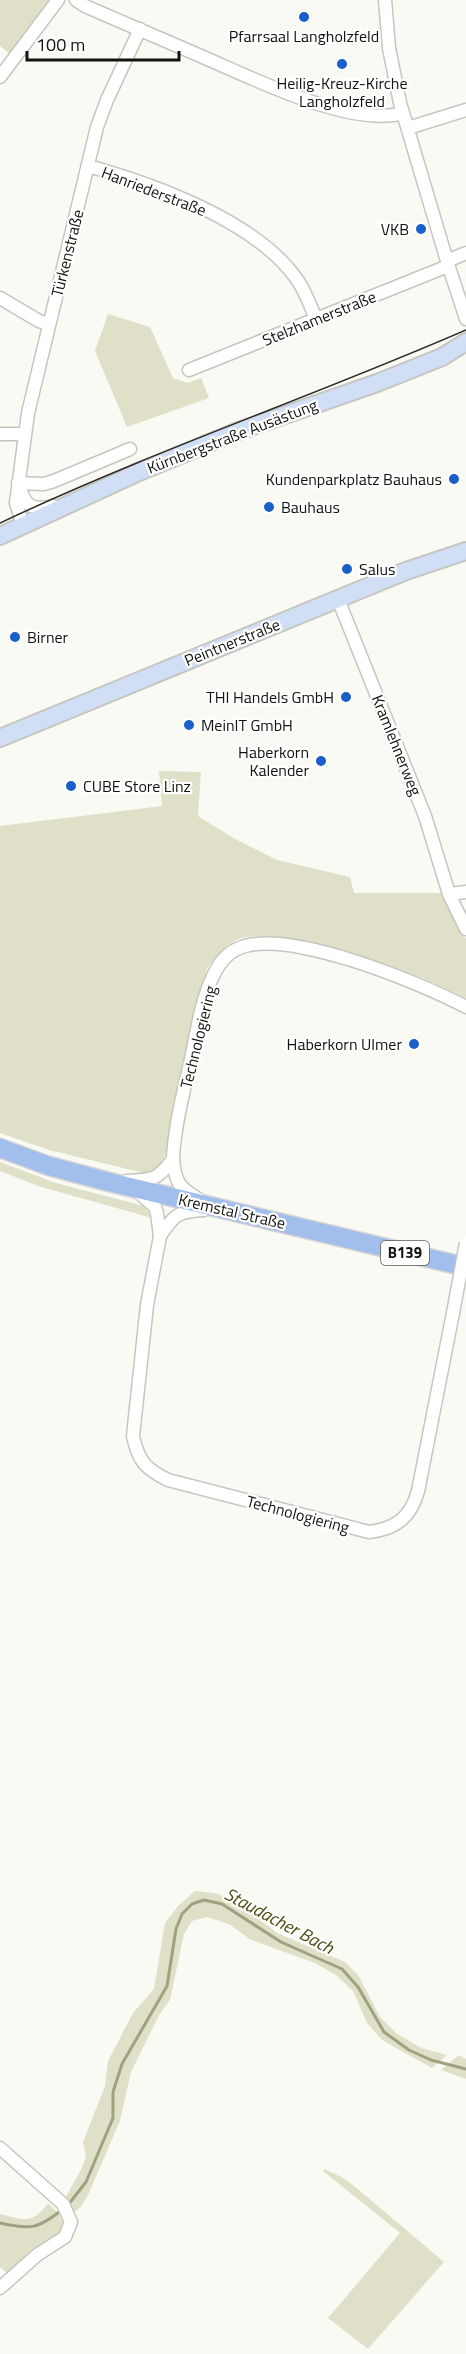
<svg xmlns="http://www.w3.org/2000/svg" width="466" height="2354" viewBox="0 0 466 2354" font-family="'Titillium Web',sans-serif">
<rect width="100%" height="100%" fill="#fafaf4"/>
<path fill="#dfe0c7" d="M0 0H50L10 54 0 46Z
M108 314 150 327 173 378 188 383 201 378 209 398 127 427 95 351Z
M159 771 201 772 198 816 235 839 277 860 350 877 354 893H445L456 922 466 939V998C406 969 357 951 291 941 277 939 260 935 246 937 228 940 217 955 207 969L178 1087 164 1161 154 1172 144 1173 49 1150 0 1133V826L162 806Z
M0 1162 56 1183 144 1206 152 1218 38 1186 0 1171Z
M195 1891 215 1893 239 1902 277 1933 345 1962 358 1975 380 2017 396 2033 421 2048 447 2055 432 2068 382 2040 367 2023 353 1991 336 1975 315 1963 251 1940 229 1924 207 1917 192 1921 184 1934 170 2000 159 2015 131 2072 120 2121 88 2195 81 2207 74 2212 64 2200 81 2170 86 2157 83 2142 105 2086 108 2061 133 2013 154 1989 165 1923 179 1905Z
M459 2055 466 2059V2079L441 2070Z
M325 2169 343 2178 353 2185 444 2262 368 2349 328 2318 400 2233 323 2171Z
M48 2203 58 2213 64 2225 59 2236 8 2274 0 2267V2214C24 2220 32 2225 48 2203Z"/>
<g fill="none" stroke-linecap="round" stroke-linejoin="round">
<path stroke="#a0a180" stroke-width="3" d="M68 2205 86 2182 113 2118V2092L122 2064 167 1986 176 1929 182 1914 192 1904 204 1900 222 1904 281 1942 342 1969 358 1987 384 2032 409 2050 431 2060 466 2069
M0 2223C31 2230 38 2229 63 2209"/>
<defs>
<path id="street" d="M76 0 85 6C124 23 164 40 203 57 252 78 351 128 403 113
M385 0 389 48 400 103 447 261 466 319
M0 77 58 0
M408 128 466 110
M88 166C154 184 255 221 296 278 305 290 310 305 316 319
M447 261 466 253
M0 298 39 321 49 324
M189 370 448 266
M0 434H25
M18 483 44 484 54 481 130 449
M19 485C25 506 31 511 53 506
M23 525 16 503 28 413 97 127 107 100 140 29
M338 599 425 816 449 894 466 929
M449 894 466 892
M126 1181C152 1180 158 1180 173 1159
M138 1192 155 1207 157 1213 160 1236 147 1305 133 1436C138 1460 145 1469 168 1480L369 1532C396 1529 411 1517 418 1491L453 1313
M200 1200C192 1195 180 1189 177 1179 175 1173 173 1164 173 1157 175 1124 184 1090 191 1059 197 1031 201 1001 213 976 218 965 226 954 237 949 284 926 421 983 466 1007
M160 1236C174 1215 178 1211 204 1210
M0 2148 63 2204 71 2222 65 2237 37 2255 0 2288"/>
<path id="secondary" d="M0 536 139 472 236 432 377 383 442 357 466 342
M0 738 406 571 466 551"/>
<path id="primary" d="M0 1148 49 1166 109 1182 466 1267"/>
</defs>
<use href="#street" stroke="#c6c6c0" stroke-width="15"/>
<use href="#secondary" stroke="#c6c6c0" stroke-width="20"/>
<use href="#primary" stroke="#d5d5d4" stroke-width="21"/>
<use href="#street" stroke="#fff" stroke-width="12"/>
<use href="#secondary" stroke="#d0dff6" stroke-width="16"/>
<use href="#primary" stroke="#a1beed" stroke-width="18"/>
<path stroke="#2b2b28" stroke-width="1.5" d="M0 523C152 451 312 397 466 330"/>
<defs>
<path id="street-bridge" d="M453 1313 466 1243"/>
</defs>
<use href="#street-bridge" stroke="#c6c6c0" stroke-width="15" stroke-linecap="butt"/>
<use href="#street-bridge" stroke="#fff" stroke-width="12"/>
</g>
<g fill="#1a5ec9" stroke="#fff" stroke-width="2">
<circle cx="304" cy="17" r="6"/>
<circle cx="342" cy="64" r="6"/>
<circle cx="421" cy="229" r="6"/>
<circle cx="454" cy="479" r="6"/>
<circle cx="269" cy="507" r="6"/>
<circle cx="347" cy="569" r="6"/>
<circle cx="15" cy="637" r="6"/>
<circle cx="346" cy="697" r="6"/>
<circle cx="189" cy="725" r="6"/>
<circle cx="321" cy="761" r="6"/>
<circle cx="71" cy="786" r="6"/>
<circle cx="414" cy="1044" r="6"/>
</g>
<g text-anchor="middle" stroke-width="4.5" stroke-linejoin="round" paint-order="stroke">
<rect fill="#fff" stroke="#5a5a58" stroke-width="1.5" x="381" y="1241" width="48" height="24" rx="4.5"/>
<g font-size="15" font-weight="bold" fill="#131311">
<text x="405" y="1258">B139</text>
</g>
<g font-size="16" fill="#131311" stroke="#fff" text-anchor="end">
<text x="304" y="42" text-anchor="middle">Pfarrsaal Langholzfeld</text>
<text x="342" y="89" text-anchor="middle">Heilig-Kreuz-Kirche<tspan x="342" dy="18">Langholzfeld</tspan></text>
<text x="409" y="235">VKB</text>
<text x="442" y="485">Kundenparkplatz Bauhaus</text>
<text x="281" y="513" text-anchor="start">Bauhaus</text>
<text x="359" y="575" text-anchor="start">Salus</text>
<text x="27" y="643" text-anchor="start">Birner</text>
<text x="334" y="703">THI Handels GmbH</text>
<text x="201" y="731" text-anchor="start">MeinIT GmbH</text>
<text x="309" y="758">Haberkorn<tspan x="309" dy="18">Kalender</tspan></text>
<text x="83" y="792" text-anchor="start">CUBE Store Linz</text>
<text x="402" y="1050">Haberkorn Ulmer</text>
</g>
<g font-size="16" fill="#131311" stroke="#fff">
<text transform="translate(154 191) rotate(21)" y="6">Hanriederstraße</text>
<text transform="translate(67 253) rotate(-76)" y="6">Türkenstraße</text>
<text transform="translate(319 318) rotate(-22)" y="6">Stelzhamerstraße</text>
<text transform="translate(232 436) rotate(-21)" y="6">Kürnbergstraße Ausästung</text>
<text transform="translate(232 642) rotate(-22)" y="6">Peintnerstraße</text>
<text transform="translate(397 745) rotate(68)" y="6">Kramlehnerweg</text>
<text transform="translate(198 1037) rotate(-76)" y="6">Technologiering</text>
<text transform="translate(232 1211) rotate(13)" y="6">Kremstal Straße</text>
<text transform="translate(298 1514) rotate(15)" y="6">Technologiering</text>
</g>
<g font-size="18" font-style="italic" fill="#4a490f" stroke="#fff">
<text transform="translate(279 1921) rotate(28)" y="6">Staudacher Bach</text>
</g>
</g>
<path d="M27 51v9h152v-9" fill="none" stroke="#131311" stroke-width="3"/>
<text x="36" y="51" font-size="18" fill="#131311" stroke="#ffffff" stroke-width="4.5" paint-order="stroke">100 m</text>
</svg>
